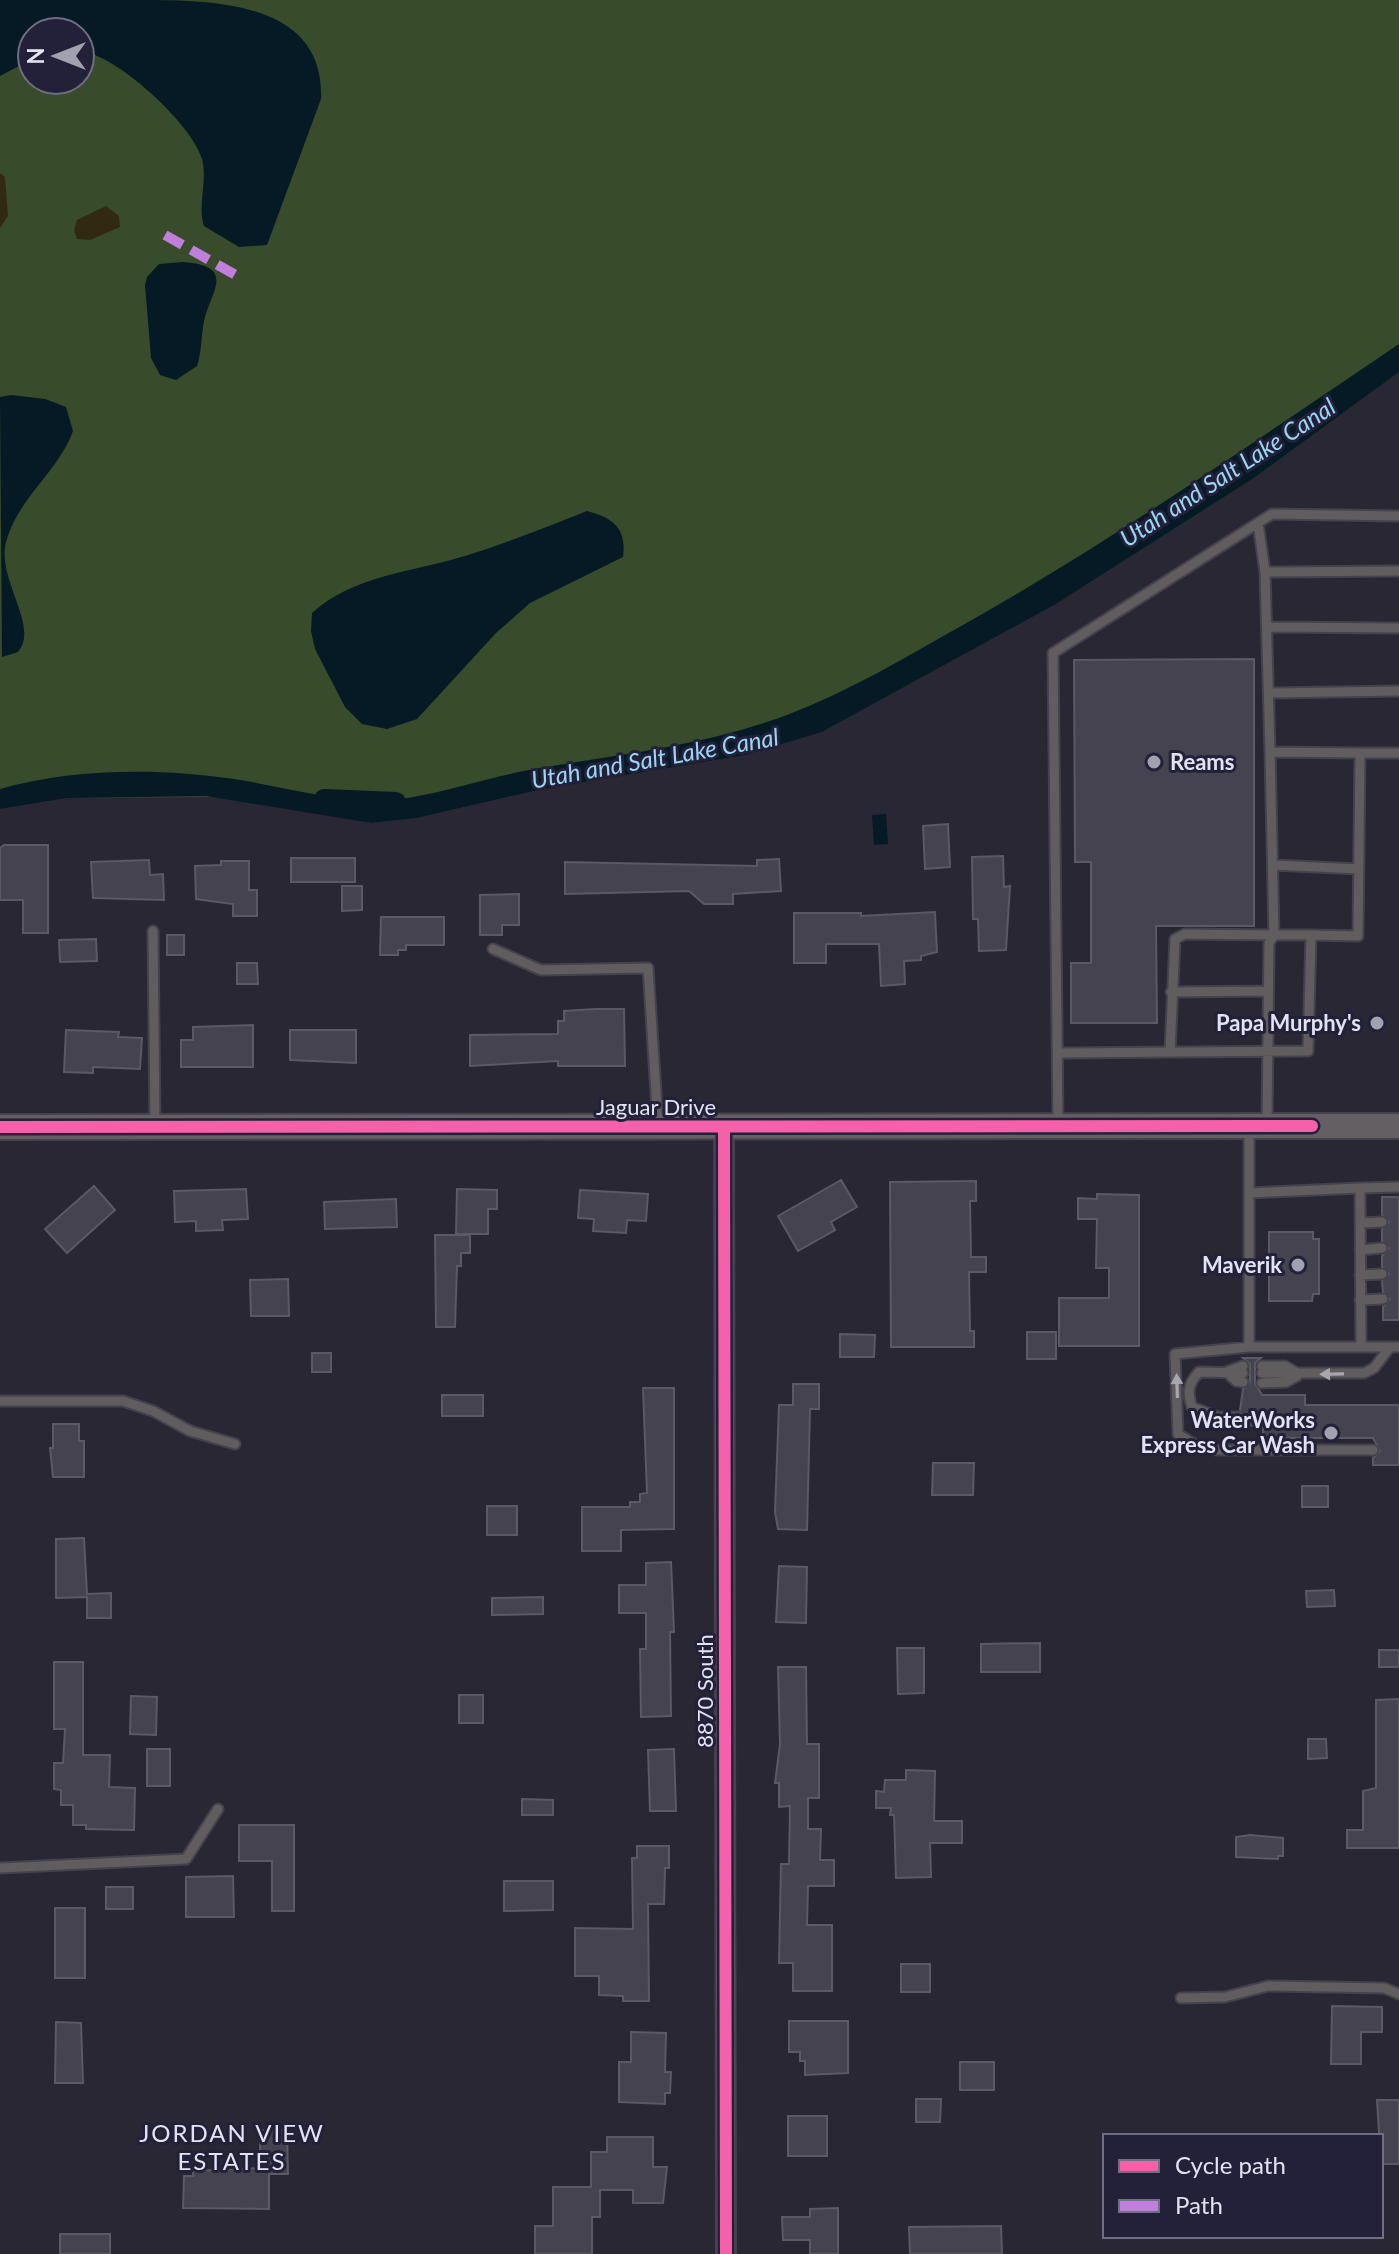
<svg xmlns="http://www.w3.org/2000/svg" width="1399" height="2254" viewBox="0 0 1399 2254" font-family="Lato,sans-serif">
<rect width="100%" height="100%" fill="#282733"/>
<path fill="#384b2b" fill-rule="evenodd" d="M0 0H1399V372L1254 478 1056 604 822 732 746 755 543 789 417 818 371 823 226 797 68 798 0 809ZM32 32H80V80H32Z"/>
<path fill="#322a10" d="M0 173 5 177 8 216 0 228Z
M106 206 119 216 120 227 90 240 77 239 74 230 77 220Z"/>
<path fill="#051a25" d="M0 0C45 0 90 0 135 0 211 0 325 0 321 99L267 245 239 247 204 226C197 204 208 182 202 159 192 124 116 54 80 51V32H32V59L0 76Z
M183 262C238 266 210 292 204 321 201 336 202 351 197 366L176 380 160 375 151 358 145 285 147 277 159 264Z
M1399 344V372L1254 478 1056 604 822 732 746 755 543 789 417 818 371 823 206 796 68 798 0 809V789C73 768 159 768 234 779 292 788 349 807 408 798 450 791 491 777 534 769 621 754 703 746 787 715 848 692 906 657 963 625 1114 540 1255 441 1399 344Z
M11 395 45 399 66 407 73 431C58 473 14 501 5 547 0 584 39 627 18 652L2 657 0 397Z
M587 511C613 518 627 528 623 557L530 603 496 633 417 719 387 729 362 724 345 707 315 649 311 631 312 613C354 575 413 572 465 556 506 543 547 527 587 511Z
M886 814 888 844 874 845 872 815Z"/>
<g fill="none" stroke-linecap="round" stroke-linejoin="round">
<path stroke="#051a25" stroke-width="20" d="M324 799 396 802"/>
</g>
<path fill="#44434f" stroke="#5a5964" stroke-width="2" d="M1254 659V926H1156L1157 1023H1071V963H1091V862H1075L1074 660Z
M948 824 950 867 925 869 923 826Z
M4 845H48V933H23V900H0V848Z
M1003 856 1004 887 1010 886 1006 950 979 951 978 919H973L972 857Z
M291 858H355V882H291Z
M779 859 781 891 733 894V904H704L689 891 565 894V862L757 866V860Z
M149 860 150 875 163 874 164 900 93 898 91 862Z
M221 861H249V890H257V916H233V904L196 899 195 866 221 865Z
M342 886H362V910L342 911Z
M519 894V925H502V935H480V895Z
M935 912 937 952 921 956V960L904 961 905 984 881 986 879 944H826V963H794V913H861V916Z
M381 917H444V945H406V950H398V955H380Z
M167 935H184V955H167Z
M96 939 97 961 60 962 59 940Z
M237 963H257L258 984H237Z
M596 1009H624L625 1066H558V1061L470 1066V1035L558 1034V1021H564V1011Z
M253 1025V1067H181V1040H193V1027Z
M66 1030 119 1032 118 1037 142 1038 140 1069 93 1067V1073L64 1072Z
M290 1030H356V1063L290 1060Z
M841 1180 857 1207 831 1222 835 1230 798 1251 778 1216Z
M976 1181V1201H970L971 1257H986V1272H969L970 1331H974V1347H891L890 1182Z
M94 1186 115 1210 67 1253 45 1229Z
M246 1189 248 1219 222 1220 223 1230 196 1231V1221L175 1222 174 1191Z
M457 1189 497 1190V1209H488V1234H456Z
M580 1190 648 1194 646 1221 627 1220 626 1233 593 1231 594 1219 578 1218Z
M1097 1194 1139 1195V1346H1059V1298H1109V1268H1096L1097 1219H1078V1198L1097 1199Z
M1382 1197H1399V1320H1383V1307L1390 1299 1383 1292 1382 1281 1389 1274 1382 1267V1256L1389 1248 1382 1241V1229L1389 1222 1382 1215Z
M396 1199 397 1227 325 1229 324 1202Z
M1269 1232H1313V1239H1319V1294H1313L1312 1301H1269Z
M435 1235H470V1253H461V1266H457L455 1327H436Z
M288 1279 289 1316H251L250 1280Z
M1027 1332H1056V1359H1027Z
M840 1334 875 1335 874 1357H840Z
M312 1353H331V1372H312Z
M1243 1358H1261L1255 1363V1383L1262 1395H1305V1405H1399V1465H1373V1458L1380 1451 1373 1438H1263V1427L1241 1424 1247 1418 1240 1410 1243 1389 1250 1382V1364Z
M793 1384H819V1409H810L807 1530 778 1529 775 1512 779 1405H793Z
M643 1388H674V1529L621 1530V1551H582V1507H630V1502H640V1494L647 1493Z
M442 1395H483V1416H442Z
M53 1424H79V1441H84V1477H53L50 1448H53Z
M933 1463H974L973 1495H932Z
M1302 1486H1328V1507H1302Z
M487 1506H517V1535H487Z
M84 1538 87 1594 111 1593V1618H87V1597L56 1598V1539Z
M671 1562 674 1632H670L671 1716 641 1717 640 1649H646V1613H619V1585H646V1563Z
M779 1566 807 1567 806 1623 776 1622Z
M1334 1590 1335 1606 1307 1607 1306 1591Z
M543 1597V1614L492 1615V1598Z
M1040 1643V1672H981V1644Z
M897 1648H924V1693L898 1694Z
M1379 1650H1399V1667H1379Z
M54 1662H83V1755H110L109 1787 135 1788 134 1830 86 1829V1825H73V1805H61V1790L54 1789V1763H63L65 1729H54Z
M778 1667H806L807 1744H819V1798H808V1829H821L820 1860H834V1886H808L807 1925H832V1991H793V1963H779L781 1864H789L790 1806 779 1807V1783H775L780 1744Z
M459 1695H483V1723H459Z
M131 1696 157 1697 156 1735 130 1734Z
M1399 1699V1848H1347V1830H1363V1791L1376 1788V1700Z
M1308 1739H1326L1327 1758 1308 1759Z
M147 1749H170V1786H147Z
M674 1749 676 1811H650L648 1750Z
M906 1770 935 1771 934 1821H962V1843H930L931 1877 896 1878 894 1815H890L891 1808H876V1791L884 1792 885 1780H906Z
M522 1799 553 1800V1815H522Z
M239 1825H294V1911H272V1861H239Z
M1250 1835 1283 1838V1856H1278V1859L1236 1857V1837Z
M637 1846H669V1868H665L664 1904H648L649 2001H623V1996L599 1995V1976H575V1928L633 1929 632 1858H637Z
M233 1876 234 1917H186V1877Z
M504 1881H553V1910L504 1911Z
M106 1887H133V1909H106Z
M55 1908H85V1978H55Z
M901 1964H930V1992H901Z
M1332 2006 1382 2007V2032H1361V2064H1331Z
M789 2021H848V2073L805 2075V2061H800V2052H789Z
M56 2022 81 2023 83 2083H55Z
M631 2032 666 2033 665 2072H671L670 2093H665V2104L619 2102V2062H631Z
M960 2062H994V2090H960Z
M916 2099H941L940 2122H916Z
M1377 2100H1399V2164H1381Z
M788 2116H827V2156H788Z
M260 2130H287L288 2174H269V2209L183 2208 184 2176H193V2171L260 2168Z
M607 2137H653V2167H667L663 2203H633V2190H600V2217H592V2254H535V2226H553V2187H591V2152H607Z
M838 2208V2254H810V2240H783L782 2217H810V2209Z
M1001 2226 1002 2254H910L909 2227Z
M60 2234H110V2254H60Z"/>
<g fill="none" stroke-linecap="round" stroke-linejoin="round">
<defs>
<path id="service" d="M1258 523 1265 572 1399 571
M1265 572 1270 752 1360 753
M1267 627 1399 628
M1269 693 1399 691
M1273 865 1359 869
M153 931 155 1124
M493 949 541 970 648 968 658 1124
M1171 992 1268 991
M1170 1052 1175 939 1185 934 1274 935 1270 752
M1058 1053 1308 1051 1311 935 1358 936 1360 753H1399
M1058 1123 1053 653 1272 514 1399 516
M1267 1125 1269 943 1274 935H1311
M1249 1128V1347H1399
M1249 1193 1360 1188
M1360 1223 1382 1222
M1360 1250 1382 1248
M1360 1275 1382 1274
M1360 1300 1383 1299
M1249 1347 1175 1354 1178 1434 1197 1446 1216 1450H1373
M1361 1347 1360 1188 1399 1187
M1243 1366 1226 1372 1236 1381 1243 1382
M1262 1366H1285L1297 1373
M1262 1373H1364L1374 1368 1390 1347
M1262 1383 1286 1382 1297 1376
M0 1401H123L153 1411 190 1431 235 1444
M1240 1417H1218L1192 1407C1187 1392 1188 1384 1199 1372L1243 1373
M0 1868 186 1859 218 1809
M1181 1998 1225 1997 1268 1986 1384 1988 1399 1994"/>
<path id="minor" d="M724 1127 726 2254"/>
<path id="secondary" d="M0 1127 1399 1126"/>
</defs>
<use href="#service" stroke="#43424d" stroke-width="13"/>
<use href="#minor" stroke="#43424d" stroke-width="22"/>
<use href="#secondary" stroke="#43424d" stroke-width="28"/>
<use href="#service" stroke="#615d5e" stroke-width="9"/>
<use href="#minor" stroke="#615d5e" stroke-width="18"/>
<use href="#secondary" stroke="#645f63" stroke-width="24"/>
<path stroke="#c07fdc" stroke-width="10" stroke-dasharray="20 10" stroke-linecap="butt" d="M165 235 241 278"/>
<defs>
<path id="cycleway" d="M0 1127 1312 1126
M724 1127 726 2254"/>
</defs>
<use href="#cycleway" stroke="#232139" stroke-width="17"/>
<use href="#cycleway" stroke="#f560ab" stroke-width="12"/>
</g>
<defs><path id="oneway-solid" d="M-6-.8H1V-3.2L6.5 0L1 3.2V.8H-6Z" transform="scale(2)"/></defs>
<g fill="#a8a6af">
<use href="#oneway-solid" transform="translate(1332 1374) rotate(179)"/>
<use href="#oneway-solid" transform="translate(1177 1386) rotate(-92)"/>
</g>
<g fill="#a1a1af" stroke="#232139" stroke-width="3">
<circle cx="1154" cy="762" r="8"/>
<circle cx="1377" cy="1023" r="8"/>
<circle cx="1298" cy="1265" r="8"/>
<circle cx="1331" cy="1433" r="8"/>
</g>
<g text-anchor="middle" stroke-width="6" stroke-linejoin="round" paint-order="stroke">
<g font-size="22" font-weight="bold" fill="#e2e2f2" stroke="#232139" text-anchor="end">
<text x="1170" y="770" text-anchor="start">Reams</text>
<text x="1361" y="1031">Papa Murphy's</text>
<text x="1282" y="1273">Maverik</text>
<text x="1315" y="1428">WaterWorks<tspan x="1315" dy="25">Express Car Wash</tspan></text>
</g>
<g font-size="22" fill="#e2e2f2" stroke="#232139">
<text x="656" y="1115">Jaguar Drive</text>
<text transform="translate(705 1691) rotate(-90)" y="8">8870 South</text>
</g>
<g font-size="24" font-style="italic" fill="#9ad5f4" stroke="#232139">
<text transform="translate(1228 473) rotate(-33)" y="8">Utah and Salt Lake Canal</text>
<text transform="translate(655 759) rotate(-10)" y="8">Utah and Salt Lake Canal</text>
</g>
<g font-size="24" letter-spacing="2" fill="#e2e2f2" stroke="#232139">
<text x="232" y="2142">JORDAN VIEW<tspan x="232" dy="28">ESTATES</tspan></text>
</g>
</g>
<rect x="1103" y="2134" width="280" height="104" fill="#232139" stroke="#6f6e83" stroke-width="2"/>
<rect x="1119" y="2160" width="40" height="12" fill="#f560ab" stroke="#6f6e83" stroke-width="2"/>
<text x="1175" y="2174" font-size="24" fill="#e2e2f2">Cycle path</text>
<rect x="1119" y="2200" width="40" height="12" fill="#c07fdc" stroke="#6f6e83" stroke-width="2"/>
<text x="1175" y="2214" font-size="24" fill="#e2e2f2">Path</text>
<g transform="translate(56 56) rotate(270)"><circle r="38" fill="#232139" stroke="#6f6e83" stroke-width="2"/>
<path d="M0-6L14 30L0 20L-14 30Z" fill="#a1a1af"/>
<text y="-12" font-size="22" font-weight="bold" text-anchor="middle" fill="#e2e2f2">N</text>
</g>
</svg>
